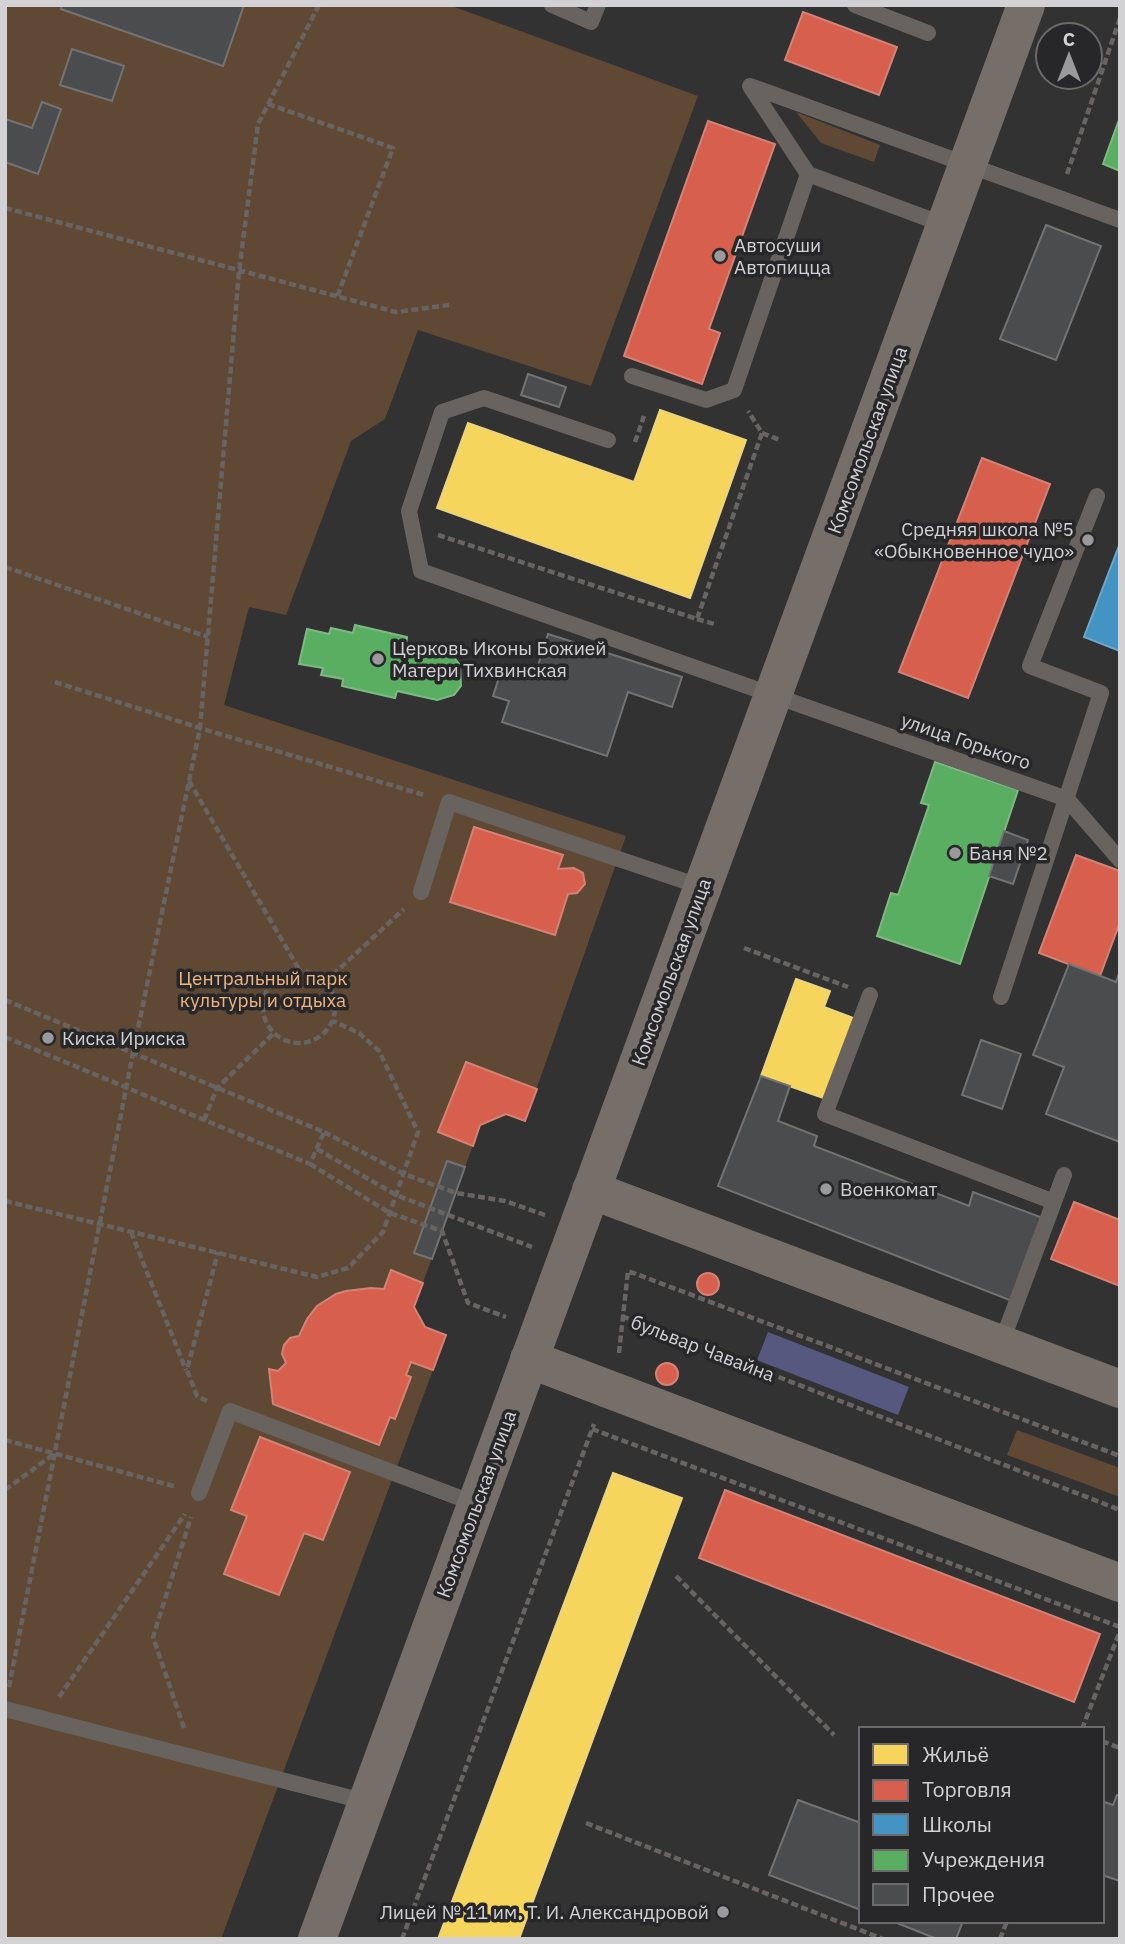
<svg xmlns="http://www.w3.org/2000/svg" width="1125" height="1944" viewBox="0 0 1125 1944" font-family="'IBM Plex Sans',sans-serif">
<rect width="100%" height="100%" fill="#323233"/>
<path fill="#604934" d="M5 5H449L698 96 591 386 418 330 385 419 351 441 286 615 249 607 224 705 626 836 525 1121 506 1114 480 1126 414 1307 425 1327 446 1335 221 1939H5Z
M796 112 880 145 874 162 821 143Z
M1017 1430 1120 1468V1497L1007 1455Z"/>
<path fill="#575880" d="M768 1332 909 1387 898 1415 757 1360Z"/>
<path fill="#f6d55c" stroke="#ebd480" stroke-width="2" d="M660 410 746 440 690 598 437 508 468 423 634 482Z
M796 979 830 991 824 1007 856 1019 826 1099 761 1076Z
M613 1473 682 1498 519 1939H438Z"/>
<path fill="#d6604d" stroke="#d58276" stroke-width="2" d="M803 12 897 47 879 95 785 60Z
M708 121 775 144 709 329 720 333 702 384 624 356Z
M982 458 1050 484 968 698 899 672Z
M474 827 563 855 558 869 574 868 583 873 585 884 577 893 568 894 555 935 450 902Z
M1076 855 1120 871V922L1100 976 1039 953Z
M466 1062 537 1089 525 1121 506 1114 480 1125 473 1146 438 1132Z
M1074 1202 1120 1220V1286L1051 1259Z
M391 1270 423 1283 414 1307 425 1327 446 1335 433 1370 411 1362 406 1375 411 1377 395 1419 390 1417 379 1445 273 1404 269 1369 278 1371 286 1363 282 1354 284 1345 290 1338 299 1336 307 1319 317 1306 336 1294 346 1291 371 1288 384 1289Z
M697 1284a11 11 0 1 1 22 0a11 11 0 1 1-22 0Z
M656 1374a11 11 0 1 1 22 0a11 11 0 1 1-22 0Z
M260 1437 350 1472 323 1540 304 1533 279 1595 224 1574 247 1516 231 1510Z
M725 1490 1100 1634 1074 1702 699 1558Z"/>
<path fill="#4393c3" stroke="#6ea6c8" stroke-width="2" d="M1120 543V651L1084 637Z"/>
<path fill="#5aae61" stroke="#7eb984" stroke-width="2" d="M1120 117V171L1103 164Z
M355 625 407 637 406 645 452 655 460 665 461 686 454 695 437 700 397 691 395 698 342 686 343 679 321 675 323 668 299 664 307 629 329 634 331 628 353 633Z
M935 762 1018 790 960 964 877 936 891 893 898 895 929 805 921 803Z"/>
<path fill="#4b4c4d" stroke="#737374" stroke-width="2" d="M62 5H244L223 66 61 9Z
M72 49 124 66 112 101 60 85Z
M42 102 61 109 38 174 5 162V119L32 128Z
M1046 225 1101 246 1056 360 1000 339Z
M528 374 566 387 559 407 521 395Z
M548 634 682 677 672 707 628 692 607 756 502 722 509 701 493 696 502 668 534 678Z
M1004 831 1028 840 1013 884 989 876Z
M1069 964 1116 982 1120 971V1142L1046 1114 1064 1067 1033 1055Z
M981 1040 1021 1054 1002 1109 962 1095Z
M761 1076 790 1086 778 1121 817 1136 814 1146 969 1206 973 1192 1043 1218 1012 1301 718 1186Z
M447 1161 465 1167 432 1259 414 1253Z
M1117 1795 1120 1796V1881L1102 1875V1801L1113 1805Z
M798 1800 861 1823V1910L769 1875Z
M892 1921H963L956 1939H937Z"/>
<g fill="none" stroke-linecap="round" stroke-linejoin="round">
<path stroke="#686462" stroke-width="4.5" stroke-dasharray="7 3.5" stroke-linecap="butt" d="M268 104 393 148 337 297
M1067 174 1120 18
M5 208 396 312 449 305
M762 433 780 440
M635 442 644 416
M438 535 697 619 762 433 748 411
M5 567 208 637
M697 619 714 624
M55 682 200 728 424 795
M189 781 300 971
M744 948 848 987
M263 1007a36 36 0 1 1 72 0a36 36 0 1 1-72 0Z
M325 982 404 909
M5 1000 324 1132 310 1164 5 1037
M204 1120 217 1088 274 1033
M324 1132 404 1174 456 1193 505 1201 545 1215
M317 1149 396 1195 532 1247
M310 1164 390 1213 442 1231 468 1303 506 1317
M5 1201 317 1277 348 1268 383 1232 418 1132 379 1051 359 1033 333 1021
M131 1232 186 1370
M622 1316 1120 1510
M619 1353 628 1271 1120 1456
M207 1401 197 1396 187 1370 218 1252
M592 1429 1120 1627
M5 1440 177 1487
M5 1490 54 1454
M676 1576 834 1735
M9 1687 133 1053 200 728 239 272 258 124 319 5
M59 1697 185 1514
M184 1728 153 1637 191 1517
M1082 1729 1120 1631
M1102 1741 1120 1748
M586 1823 883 1939
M402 1939 594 1424
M1000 1939 1007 1921"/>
<path stroke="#68635f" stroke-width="16" d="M552 5 591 22 598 5
M855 5 928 33
M945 225 808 174 750 86 1120 220
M632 376 706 400 734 390 808 174
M608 440 484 398 442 412 409 511 421 571 1067 799 1120 860
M421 892 449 802 702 887
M870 995 825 1114 1054 1202
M1001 997 1101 693 1030 666 1097 496
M1001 1344 1064 1175
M199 1493 230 1411 476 1504
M5 1709 367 1802"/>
<path stroke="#756e69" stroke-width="38" d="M591 1190 1120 1389
M529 1359 1120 1583
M317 1939 1026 5"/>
</g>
<g fill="#9a9a9c" stroke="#27272a" stroke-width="2.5">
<circle cx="720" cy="256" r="7"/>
<circle cx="1088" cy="540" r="7"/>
<circle cx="378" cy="659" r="7"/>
<circle cx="955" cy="853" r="7"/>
<circle cx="48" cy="1038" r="7"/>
<circle cx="826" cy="1189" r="7"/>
<circle cx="723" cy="1912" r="7"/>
</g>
<g text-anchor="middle" stroke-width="7" stroke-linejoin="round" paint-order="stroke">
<g font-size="19" fill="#d2d2d4" stroke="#27272a" text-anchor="start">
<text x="734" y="252">Автосуши<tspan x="734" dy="22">Автопицца</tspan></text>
<text x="1074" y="536" text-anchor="end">Средняя школа №5<tspan x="1074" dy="22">«Обыкновенное чудо»</tspan></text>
<text x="392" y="655">Церковь Иконы Божией<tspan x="392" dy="22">Матери Тихвинская</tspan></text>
<text x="969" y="860">Баня №2</text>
<text x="62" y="1045">Киска Ириска</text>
<text x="840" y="1196">Военкомат</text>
<text x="709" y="1919" text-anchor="end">Лицей № 11 им. Т. И. Александровой</text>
</g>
<g font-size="19" fill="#d2d2d4" stroke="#27272a">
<text transform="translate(867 440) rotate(-70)" y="7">Комсомольская улица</text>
<text transform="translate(966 741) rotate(19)" y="7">улица Горького</text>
<text transform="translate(671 972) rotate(-70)" y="7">Комсомольская улица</text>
<text transform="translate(703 1348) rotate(21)" y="7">бульвар Чавайна</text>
<text transform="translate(476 1504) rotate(-70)" y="7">Комсомольская улица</text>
</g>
<g font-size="19" fill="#f1b57d" stroke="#27272a">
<text x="263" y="985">Центральный парк<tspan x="263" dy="22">культуры и отдыха</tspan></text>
</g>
</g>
<rect width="1125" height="1944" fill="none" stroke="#d2d2d4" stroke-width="14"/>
<rect x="859" y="1727" width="245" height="196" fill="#27272a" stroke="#6b6b6e" stroke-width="2"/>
<rect x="873" y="1744" width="35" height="21" fill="#f6d55c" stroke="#6b6b6e" stroke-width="2"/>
<text x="922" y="1762" font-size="21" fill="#d2d2d4">Жильё</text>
<rect x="873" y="1780" width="35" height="21" fill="#d6604d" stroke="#6b6b6e" stroke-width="2"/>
<text x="922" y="1797" font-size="21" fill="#d2d2d4">Торговля</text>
<rect x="873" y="1814" width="35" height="21" fill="#4393c3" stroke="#6b6b6e" stroke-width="2"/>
<text x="922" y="1832" font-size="21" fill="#d2d2d4">Школы</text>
<rect x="873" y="1850" width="35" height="21" fill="#5aae61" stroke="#6b6b6e" stroke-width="2"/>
<text x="922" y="1867" font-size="21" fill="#d2d2d4">Учреждения</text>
<rect x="873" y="1884" width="35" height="21" fill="#4b4c4d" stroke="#6b6b6e" stroke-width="2"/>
<text x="922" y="1902" font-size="21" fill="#d2d2d4">Прочее</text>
<g transform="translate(1069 56)"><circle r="33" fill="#27272a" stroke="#6b6b6e" stroke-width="2"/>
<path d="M0-5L12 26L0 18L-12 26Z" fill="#9a9a9c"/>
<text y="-10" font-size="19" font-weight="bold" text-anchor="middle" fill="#d2d2d4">С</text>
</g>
</svg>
